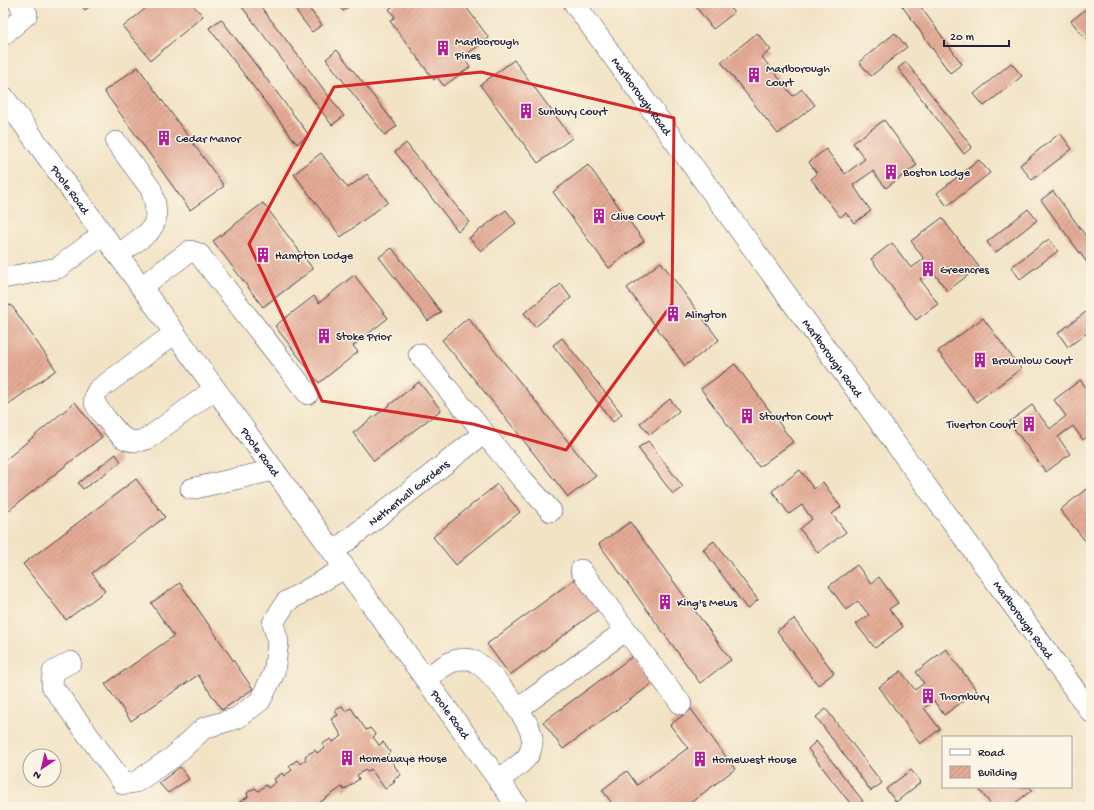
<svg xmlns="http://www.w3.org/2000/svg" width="1094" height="810" viewBox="0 0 1094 810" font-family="'Gochi Hand',sans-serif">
<defs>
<pattern id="building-hatch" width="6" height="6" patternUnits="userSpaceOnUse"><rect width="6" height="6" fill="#e4aa94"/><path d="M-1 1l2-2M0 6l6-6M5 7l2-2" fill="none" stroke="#c39280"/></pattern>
</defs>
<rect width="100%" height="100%" fill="#fcf5e5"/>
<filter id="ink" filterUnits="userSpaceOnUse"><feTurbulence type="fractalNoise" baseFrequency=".025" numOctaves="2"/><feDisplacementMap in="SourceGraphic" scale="8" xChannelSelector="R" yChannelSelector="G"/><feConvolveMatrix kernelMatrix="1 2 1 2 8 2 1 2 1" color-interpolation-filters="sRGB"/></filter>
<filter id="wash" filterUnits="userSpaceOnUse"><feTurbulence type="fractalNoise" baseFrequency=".012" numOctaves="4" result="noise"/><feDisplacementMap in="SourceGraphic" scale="16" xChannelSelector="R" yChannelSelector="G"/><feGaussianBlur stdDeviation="0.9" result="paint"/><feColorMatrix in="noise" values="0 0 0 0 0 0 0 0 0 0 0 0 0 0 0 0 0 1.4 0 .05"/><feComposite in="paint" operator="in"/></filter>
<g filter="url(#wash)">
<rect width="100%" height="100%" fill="#f2e3c5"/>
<g id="blocks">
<path fill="url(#building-hatch)" d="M80 3H95L85 10Z
M152 3H191L203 16 151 60 123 27Z
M239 3H258L344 116 332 125Z
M290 3H305L322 25 312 32Z
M336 3H351L352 4 343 11Z
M398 3H463L489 38 463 57 470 67 444 86 437 77 434 80 390 21 395 17 389 9Z
M693 3H729L727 4 734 13 713 29Z
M900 3H918L962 64 950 73Z
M1091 5V46L1071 21Z
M221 19 309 135 297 144 209 28Z
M757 33 771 50 762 57 793 96 802 89 815 105 778 134 721 62Z
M895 33 907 47 871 76 859 62Z
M337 50 397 126 385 135 326 59Z
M514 60 572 138 538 163 480 85Z
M906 62 972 147 964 154 898 68Z
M1011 63 1022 76 984 106 974 94Z
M138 67 224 186 190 210 104 91Z
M884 120 917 165 886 188 873 171 853 185 871 211 854 223 846 213 840 217 811 179 817 174 809 162 826 149 845 174 865 159 853 143Z
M1060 133 1072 149 1032 180 1020 165Z
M406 143 469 222 458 231 395 152Z
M321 153 348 188 367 174 388 202 341 237 294 174Z
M979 160 990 173 947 206 937 193Z
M588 165 644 241 609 268 553 192Z
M1053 191 1091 243V268L1041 200Z
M263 203 313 269 263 307 213 241Z
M1028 209 1037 220 995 253 987 242Z
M506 210 516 223 481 251 469 238Z
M942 218 979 267 947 291 932 270 920 279 938 304 916 320 871 259 892 243 911 268 924 259 911 241Z
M1049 239 1058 251 1020 279 1011 267Z
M392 248 441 312 428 321 379 257Z
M661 262 719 340 685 366 627 288Z
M354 275 388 318 353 346 358 352 319 383 275 326 314 296 319 303Z
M561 284 571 298 535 327 524 313Z
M3 303 12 306 56 370 3 408Z
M1091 308V330L1068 347 1058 333Z
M468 318 596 476 568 497 505 417 442 340Z
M983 318 1021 369 976 402 938 351Z
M562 338 622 414 613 422 553 345Z
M735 364 793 442 759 467 701 389Z
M1080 380 1091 394V434L1083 440 1073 426 1058 437 1070 454 1046 472 1009 422 1032 405 1050 429 1066 416 1054 400Z
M419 382 441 410 374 461 353 433Z
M670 399 679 411 650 435 640 423Z
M75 402 102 437 3 515V462Z
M648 441 683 487 673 494 638 448Z
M116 454 121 462 83 489 78 483Z
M800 470 814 489 823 482 841 507 832 514 846 532 818 553 800 529 812 519 802 505 789 514 772 491Z
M136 479 165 517 92 573 105 591 66 620 23 564Z
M497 484 520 512 456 565 433 537Z
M1091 485V548L1060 510Z
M630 522 731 660 700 683 599 544Z
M714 541 758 600 747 609 703 549Z
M857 565 871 584 879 577 898 603 889 609 903 627 875 648 856 624 869 615 858 601 846 610 829 586Z
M576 578 599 609 510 675 487 644Z
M180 583 253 689 222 710 198 675 131 721 105 684 174 636 151 603Z
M794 619 834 673 818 685 777 631Z
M946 649 977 691 944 715 934 701 924 708 940 729 920 744 879 687 901 671 915 690 924 683 916 672Z
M633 656 653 683 563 749 543 722Z
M342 706 346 711 351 708 366 730 370 728 376 735 373 737 379 745 383 742 390 752 387 755 401 775 393 780 395 782 385 789 371 769 367 772 365 770 357 775 359 779 344 790 342 787 313 807H241L238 803 248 797 247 793 255 788 258 791 266 785 268 788 276 782 274 779 282 773 284 776 292 770 289 766 297 760 300 764 306 759 305 756 315 750 317 753 325 748 322 744 331 739 333 742 342 736 331 719 338 715 335 711Z
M691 709 735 769 685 807H615L602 790 627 771 637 785 688 748 670 725Z
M826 709 882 783 871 791 816 717Z
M816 741 863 801 854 807H853L808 749Z
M180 767 189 779 168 793 159 783Z
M911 770 921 782 896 802 886 789Z
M977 787H1030L1032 790 1010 807H993Z"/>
</g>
</g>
<g filter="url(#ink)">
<use href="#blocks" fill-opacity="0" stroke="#413f50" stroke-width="1"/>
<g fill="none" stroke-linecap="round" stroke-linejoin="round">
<defs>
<g id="minor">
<path id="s1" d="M574 3 1091 712"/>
<path d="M3 35 27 14 19 3"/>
<path id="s2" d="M3 96 518 807"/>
<path d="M116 142 151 189 155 203 156 217 154 224 149 232 118 255"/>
<path d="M3 278 58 268 103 234"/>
<path d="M141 287 190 251 199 254 308 394"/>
<path d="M175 333 98 390C95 395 93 399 96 405 98 410 118 433 122 437 129 442 139 442 147 439L215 389"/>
<path d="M419 354 522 479 551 511"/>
<path d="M191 489 274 470"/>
<path id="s3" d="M333 552 484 433"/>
<path d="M581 570 681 704"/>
<path d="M71 662 53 672 52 686 124 784 136 782 173 757 204 728 237 718 260 701 274 673 278 642 273 623 286 602 345 568"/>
<path d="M425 679C436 672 449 660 462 659 465 659 471 659 474 661 490 669 529 719 532 737 533 741 531 748 530 752 527 761 506 774 499 780"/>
<path d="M518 709 626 630"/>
</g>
</defs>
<use href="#minor" stroke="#413f50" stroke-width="22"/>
<use href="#minor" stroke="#fff" stroke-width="21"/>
</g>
</g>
<path fill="none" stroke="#d62828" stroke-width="3" stroke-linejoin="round" d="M481 72 674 118 672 304 566 450 473 424 322 401 249 244 334 87Z"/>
<defs>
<symbol id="building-bare" viewBox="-9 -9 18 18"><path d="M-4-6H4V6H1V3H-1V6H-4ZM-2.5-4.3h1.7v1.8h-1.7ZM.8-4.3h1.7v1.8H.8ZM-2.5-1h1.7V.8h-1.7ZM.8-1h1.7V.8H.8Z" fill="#b5179e" stroke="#fcf5e5" stroke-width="2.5" paint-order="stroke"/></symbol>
</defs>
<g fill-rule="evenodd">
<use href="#building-bare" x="432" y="37" width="22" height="22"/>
<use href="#building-bare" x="743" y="64" width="22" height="22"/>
<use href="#building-bare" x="515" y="100" width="22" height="22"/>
<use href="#building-bare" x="153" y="127" width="22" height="22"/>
<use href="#building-bare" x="880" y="161" width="22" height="22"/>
<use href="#building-bare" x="588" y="205" width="22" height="22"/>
<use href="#building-bare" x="252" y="244" width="22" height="22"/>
<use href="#building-bare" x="917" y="258" width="22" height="22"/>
<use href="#building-bare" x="662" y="303" width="22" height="22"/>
<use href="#building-bare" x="313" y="325" width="22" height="22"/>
<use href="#building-bare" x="969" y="349" width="22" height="22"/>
<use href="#building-bare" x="736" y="405" width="22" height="22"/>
<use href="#building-bare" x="1018" y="413" width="22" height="22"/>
<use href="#building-bare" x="654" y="591" width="22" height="22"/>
<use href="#building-bare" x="917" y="685" width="22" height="22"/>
<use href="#building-bare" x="336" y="747" width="22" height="22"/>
<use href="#building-bare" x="689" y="748" width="22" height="22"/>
</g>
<g text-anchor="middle" stroke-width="3" stroke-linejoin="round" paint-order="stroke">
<g font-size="12" fill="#22223b" stroke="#fcf5e5" text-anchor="start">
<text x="455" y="45">Marlborough<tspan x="455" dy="14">Pines</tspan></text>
<text x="766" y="72">Marlborough<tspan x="766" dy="14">Court</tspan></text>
<text x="538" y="115">Sunbury Court</text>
<text x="176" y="142">Cedar Manor</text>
<text x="903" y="176">Boston Lodge</text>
<text x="611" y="220">Clive Court</text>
<text x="275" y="259">Hampton Lodge</text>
<text x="940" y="273">Greencres</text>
<text x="685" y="318">Alington</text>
<text x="336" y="340">Stoke Prior</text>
<text x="992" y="364">Brownlow Court</text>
<text x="759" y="420">Stourton Court</text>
<text x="1017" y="428" text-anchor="end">Tiverton Court</text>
<text x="677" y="606">King's Mews</text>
<text x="940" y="700">Thornbury</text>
<text x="359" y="762">Homewaye House</text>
<text x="712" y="763">Homewest House</text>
</g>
<g font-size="12" fill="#22223b" stroke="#fcf5e5">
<text dy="4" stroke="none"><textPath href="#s1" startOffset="115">Marlborough Road</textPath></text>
<text dy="4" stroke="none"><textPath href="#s2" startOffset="115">Poole Road</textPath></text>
<text dy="4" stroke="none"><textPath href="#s1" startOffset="439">Marlborough Road</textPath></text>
<text dy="4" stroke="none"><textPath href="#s2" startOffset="439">Poole Road</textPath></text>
<text dy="4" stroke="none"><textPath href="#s3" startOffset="96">Netherhall Gardens</textPath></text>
<text dy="4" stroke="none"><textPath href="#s1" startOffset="763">Marlborough Road</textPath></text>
<text dy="4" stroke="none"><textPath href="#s2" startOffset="763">Poole Road</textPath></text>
</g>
</g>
<rect width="1094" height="810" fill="none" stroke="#fcf5e5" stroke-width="16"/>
<rect x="942" y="736" width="130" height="52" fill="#fcf5e5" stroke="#a5a1a1"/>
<rect x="950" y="749" width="20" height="6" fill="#ffffff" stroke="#a5a1a1"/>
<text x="978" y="756" font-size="12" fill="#22223b">Road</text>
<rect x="950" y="766" width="20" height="12" fill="url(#building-hatch)" stroke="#a5a1a1"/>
<text x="978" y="776" font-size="12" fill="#22223b">Building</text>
<g transform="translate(42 768) rotate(215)"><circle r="19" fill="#fcf5e5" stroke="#a5a1a1"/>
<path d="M0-3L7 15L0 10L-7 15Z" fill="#b5179e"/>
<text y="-6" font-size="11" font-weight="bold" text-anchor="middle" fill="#22223b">N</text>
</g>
<path d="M944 40v6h65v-6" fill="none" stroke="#22223b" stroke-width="2"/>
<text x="950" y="40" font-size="12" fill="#22223b" stroke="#fcf5e5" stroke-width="3" paint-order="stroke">20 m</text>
</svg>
